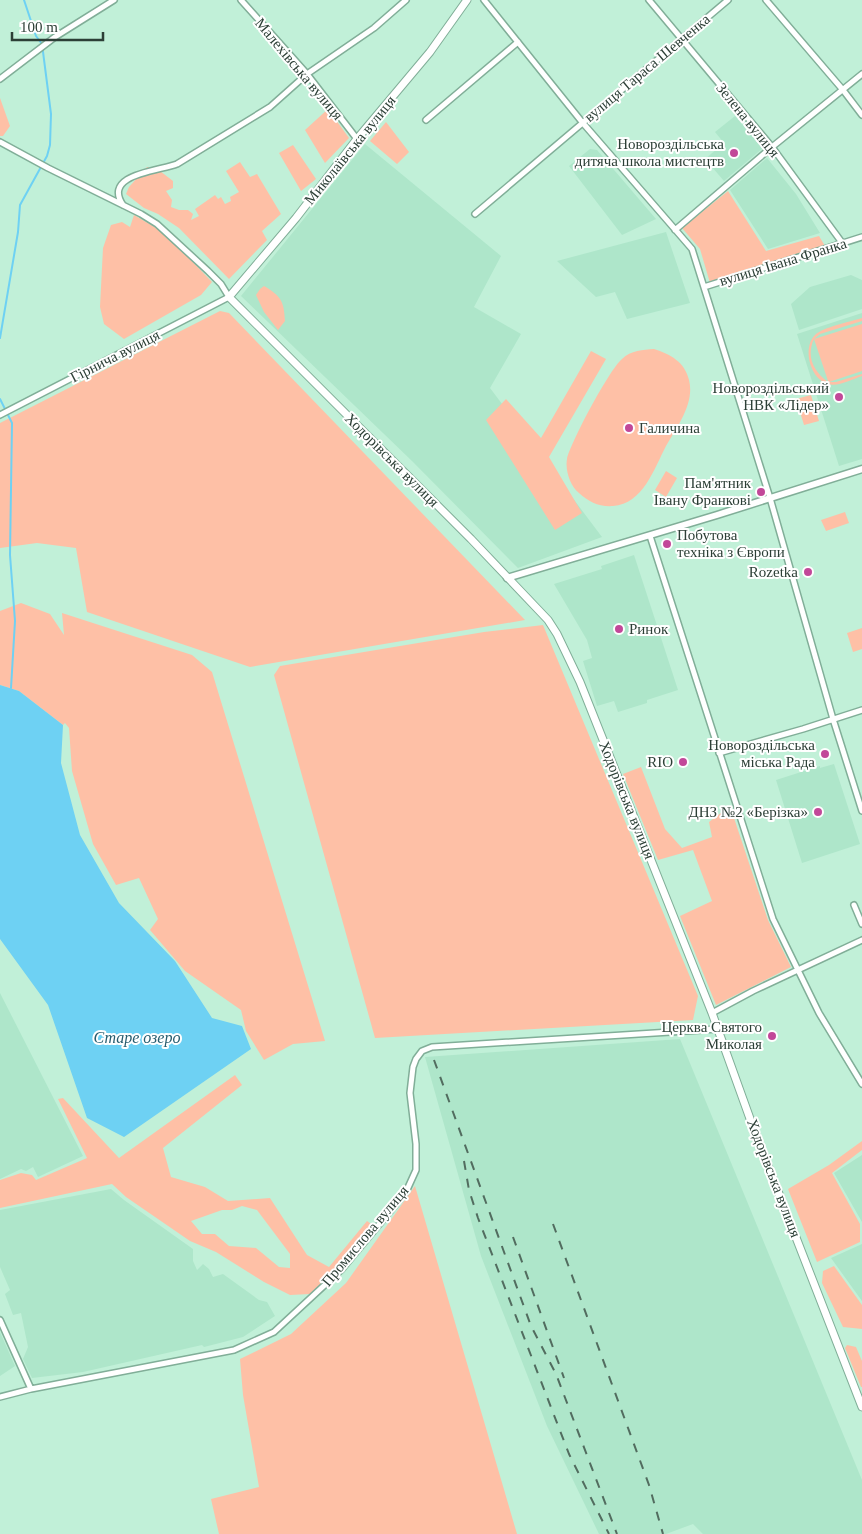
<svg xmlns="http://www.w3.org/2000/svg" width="862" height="1534" viewBox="0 0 862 1534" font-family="Georgia,serif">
<rect width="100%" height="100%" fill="#c1f0d8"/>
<path fill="#aee6ca" d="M735 116 763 148 724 181 705 159 724 143 715 132Z
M365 144 501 256 474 307 521 334 490 388 602 537 518 568 412 461 241 296Z
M590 149 597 150 656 219 622 235 569 166Z
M767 158 796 194 820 233 768 249 730 190Z
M666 232 690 303 627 319 615 292 596 297 557 261Z
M851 275 862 280V309L799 330 791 304 810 287Z
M862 313V459L839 466 797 334Z
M634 555 678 690 647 700V703L618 712 614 701 597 706 583 661 592 658 587 640 554 584 602 569 601 566Z
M834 764 860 844 802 863 776 780 820 766V768Z
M0 993 83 1156 38 1177 33 1167 26 1171 21 1169 0 1179Z
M680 1039 862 1480V1534H703L693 1524 666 1534H599L547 1426 481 1256 425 1057Z
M862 1155V1222L834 1173Z
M111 1189 124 1200 193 1249V1261L197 1270 203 1264 209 1269 213 1277 223 1274 259 1300 267 1302 275 1316 243 1337 204 1347 202 1345 83 1372 32 1378 23 1359 28 1347 21 1313 13 1315 5 1294 10 1290 0 1267V1210Z
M862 1244V1301L831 1258Z
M0 1332 15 1366 0 1376Z"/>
<path fill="#fec0a6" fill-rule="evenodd" d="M0 98 10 126 3 136H0Z
M328 109 349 138 325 163 305 130Z
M386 122 409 152 397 164 370 141Z
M293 145 316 179 301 191 279 153Z
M240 162 250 177 257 174 281 214 262 231 267 240 229 279 179 228 158 214 144 208 126 194 129 187 147 167 160 171 173 181V188L166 191 172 200 171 207 179 210H188L193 214 191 220 199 216 195 209 215 195 218 199 221 197 225 204 231 201 230 197 239 192 226 171Z
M728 191 766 251 819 236 825 246 710 283 700 249 682 228Z
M134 215 165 233 212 282 201 295 124 339 104 324 100 307 103 248 111 225 122 222 130 227Z
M264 286C281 296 284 301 285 321L278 330 264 312 256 295 260 289Z
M220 311 229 313 525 620 250 667 87 612 76 548 37 543 0 548V423Z
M862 318V321L820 334 814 339 862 324V371L829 382H836L862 374V376C853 379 838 387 828 384 810 379 802 348 815 335 823 327 850 322 862 318ZM814 339 828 381V382C813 371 806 356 814 339Z
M654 349C670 354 685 362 689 380 695 403 677 427 666 446 654 469 643 504 613 506 599 507 589 502 579 493 570 486 565 470 567 459 571 442 609 370 622 359 631 350 643 350 654 349Z
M591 351 606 359 549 457 582 513 555 530 486 420 506 399 541 438Z
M811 395 819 421 804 425 796 399Z
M666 471 677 478 666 497 655 490Z
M845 512 849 523 826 531 821 520Z
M21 603 50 614 64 635 62 613 192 655 212 672 325 1041 293 1044 264 1060 246 1031 241 1010 185 971 150 930 158 919 139 878 116 885 93 844 72 771 69 728 65 723 63 725 19 691 0 685V611Z
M543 625 698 996 693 1020 375 1038 274 675 280 666 484 632Z
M862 628V649L853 652 847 633Z
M641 767 665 829 682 848 712 837 709 822 730 806 768 920 791 967 716 1005 680 916 712 901 693 850 658 860 623 774Z
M235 1075 242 1085 163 1148 171 1177 205 1187 228 1201 270 1198 307 1255 329 1267 367 1221 374 1226 336 1270 310 1294 290 1295 264 1282 216 1252 190 1241 126 1197 112 1184 0 1208V1180L21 1173 32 1175 36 1180 87 1158 58 1099 63 1098 119 1158ZM242 1206 257 1210 290 1254V1268L279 1267 256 1248 229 1246 215 1234H202L191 1221 222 1210H232Z
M862 1141V1150L832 1173 860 1224V1242L817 1262 788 1189 829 1165Z
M415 1186 517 1534H219L211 1499 259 1487 243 1395 240 1359 291 1334 346 1283Z
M834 1266 862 1305V1329L843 1327 822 1283 823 1271Z
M847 1345 856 1347 862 1361V1387H861L845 1348Z"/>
<path fill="#6ed1f3" d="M0 685 19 691 63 725 61 763 80 835 119 903 175 961 212 1018 242 1026 251 1049 124 1137 87 1118 48 1005 0 939Z"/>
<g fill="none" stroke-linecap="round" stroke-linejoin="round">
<path stroke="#6ed1f3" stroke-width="2" d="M0 338 18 232 20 205 47 156 50 145 51 114 42 44 36 36 24 0
M0 399 12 423 10 555 15 621 11 688"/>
<defs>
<path id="minor" d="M241 0 307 74 357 139
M484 0 582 122 692 249 770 498 833 719 862 811
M649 0 772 147 843 244
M766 0 843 90 862 115
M0 79 55 37 114 0
M426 120 518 42
M0 142 48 168 141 214 157 224 208 271 221 284 229 297 0 415
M123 205C102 174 159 171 177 164L270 107 307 74 374 28 406 0
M475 214 728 0
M675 230 772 147 862 74
M704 287 862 237
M650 536 773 919 819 1013 862 1084
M719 753 803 729 862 710
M854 905 862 924
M712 1013 753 991 862 940
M0 1320 31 1389 0 1397
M31 1389 234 1350 274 1332 342 1269 406 1192 416 1170V1144L410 1093 413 1067 416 1059 422 1051 432 1047 718 1029"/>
<path id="tertiary" d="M507 578 717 515 862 469"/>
<path id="secondary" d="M467 0 430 52 357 139 296 218 229 297 471 539 548 620 557 634 580 682 712 1013 753 1127 862 1407"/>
</defs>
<use href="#minor" stroke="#81ae98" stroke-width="8"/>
<use href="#tertiary" stroke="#81ae98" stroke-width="9"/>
<use href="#secondary" stroke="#81ae98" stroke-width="9"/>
<use href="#minor" stroke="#fff" stroke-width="5"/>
<use href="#tertiary" stroke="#fff" stroke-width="6"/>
<use href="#secondary" stroke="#fff" stroke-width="7"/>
<path stroke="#526c5f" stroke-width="2" stroke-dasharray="9 9" stroke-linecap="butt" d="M434 1060 531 1326 556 1374 617 1534
M464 1161 469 1190 478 1218 569 1454 609 1534
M553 1224 649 1485 663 1534
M513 1237 564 1378"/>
</g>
<g fill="#c24899" stroke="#fff" stroke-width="2">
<circle cx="734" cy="153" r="5"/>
<circle cx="839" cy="397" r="5"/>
<circle cx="629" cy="428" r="5"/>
<circle cx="761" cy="492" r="5"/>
<circle cx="667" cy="544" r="5"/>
<circle cx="808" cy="572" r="5"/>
<circle cx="619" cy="629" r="5"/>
<circle cx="825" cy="754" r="5"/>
<circle cx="683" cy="762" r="5"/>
<circle cx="818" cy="812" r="5"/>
<circle cx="772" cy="1036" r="5"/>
</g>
<g text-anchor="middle" stroke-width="4" stroke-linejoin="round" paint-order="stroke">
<g font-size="15" fill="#2c3f36" stroke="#fff">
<text transform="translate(647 68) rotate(-40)" y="5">вулиця Тараса Шевченка</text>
<text transform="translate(299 69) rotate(50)" y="5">Малехівська вулиця</text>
<text transform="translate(748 120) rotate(51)" y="5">Зелена вулиця</text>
<text transform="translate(350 150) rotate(-51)" y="5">Миколаївська вулиця</text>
<text transform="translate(783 262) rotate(-17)" y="5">вулиця Івана Франка</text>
<text transform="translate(115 356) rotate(-27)" y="5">Гірнича вулиця</text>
<text transform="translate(392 460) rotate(45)" y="5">Ходорівська вулиця</text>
<text transform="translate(627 800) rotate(68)" y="5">Ходорівська вулиця</text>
<text transform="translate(774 1178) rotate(69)" y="5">Ходорівська вулиця</text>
<text transform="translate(365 1236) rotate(-50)" y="5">Промислова вулиця</text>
</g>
<g font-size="15" fill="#2c3f36" stroke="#fff" text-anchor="end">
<text x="724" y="149">Новороздільська<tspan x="724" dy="17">дитяча школа мистецтв</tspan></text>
<text x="829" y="393">Новороздільський<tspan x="829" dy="17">НВК «Лідер»</tspan></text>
<text x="639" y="433" text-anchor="start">Галичина</text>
<text x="751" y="488">Пам'ятник<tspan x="751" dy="17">Івану Франкові</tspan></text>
<text x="677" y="540" text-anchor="start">Побутова<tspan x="677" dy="17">техніка з Європи</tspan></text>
<text x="798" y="577">Rozetka</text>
<text x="629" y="634" text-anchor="start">Ринок</text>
<text x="815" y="750">Новороздільська<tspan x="815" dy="17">міська Рада</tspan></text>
<text x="673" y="767">RIO</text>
<text x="808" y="817">ДНЗ №2 «Берізка»</text>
<text x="762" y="1032">Церква Святого<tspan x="762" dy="17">Миколая</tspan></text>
</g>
<g font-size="16" font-style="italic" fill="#265c6e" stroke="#fff">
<text x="137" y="1043">Старе озеро</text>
</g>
</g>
<path d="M12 32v8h91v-8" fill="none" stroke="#2c3f36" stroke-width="2.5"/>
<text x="20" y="32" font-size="15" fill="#2c3f36" stroke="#ffffff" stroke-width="4" paint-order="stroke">100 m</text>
</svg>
